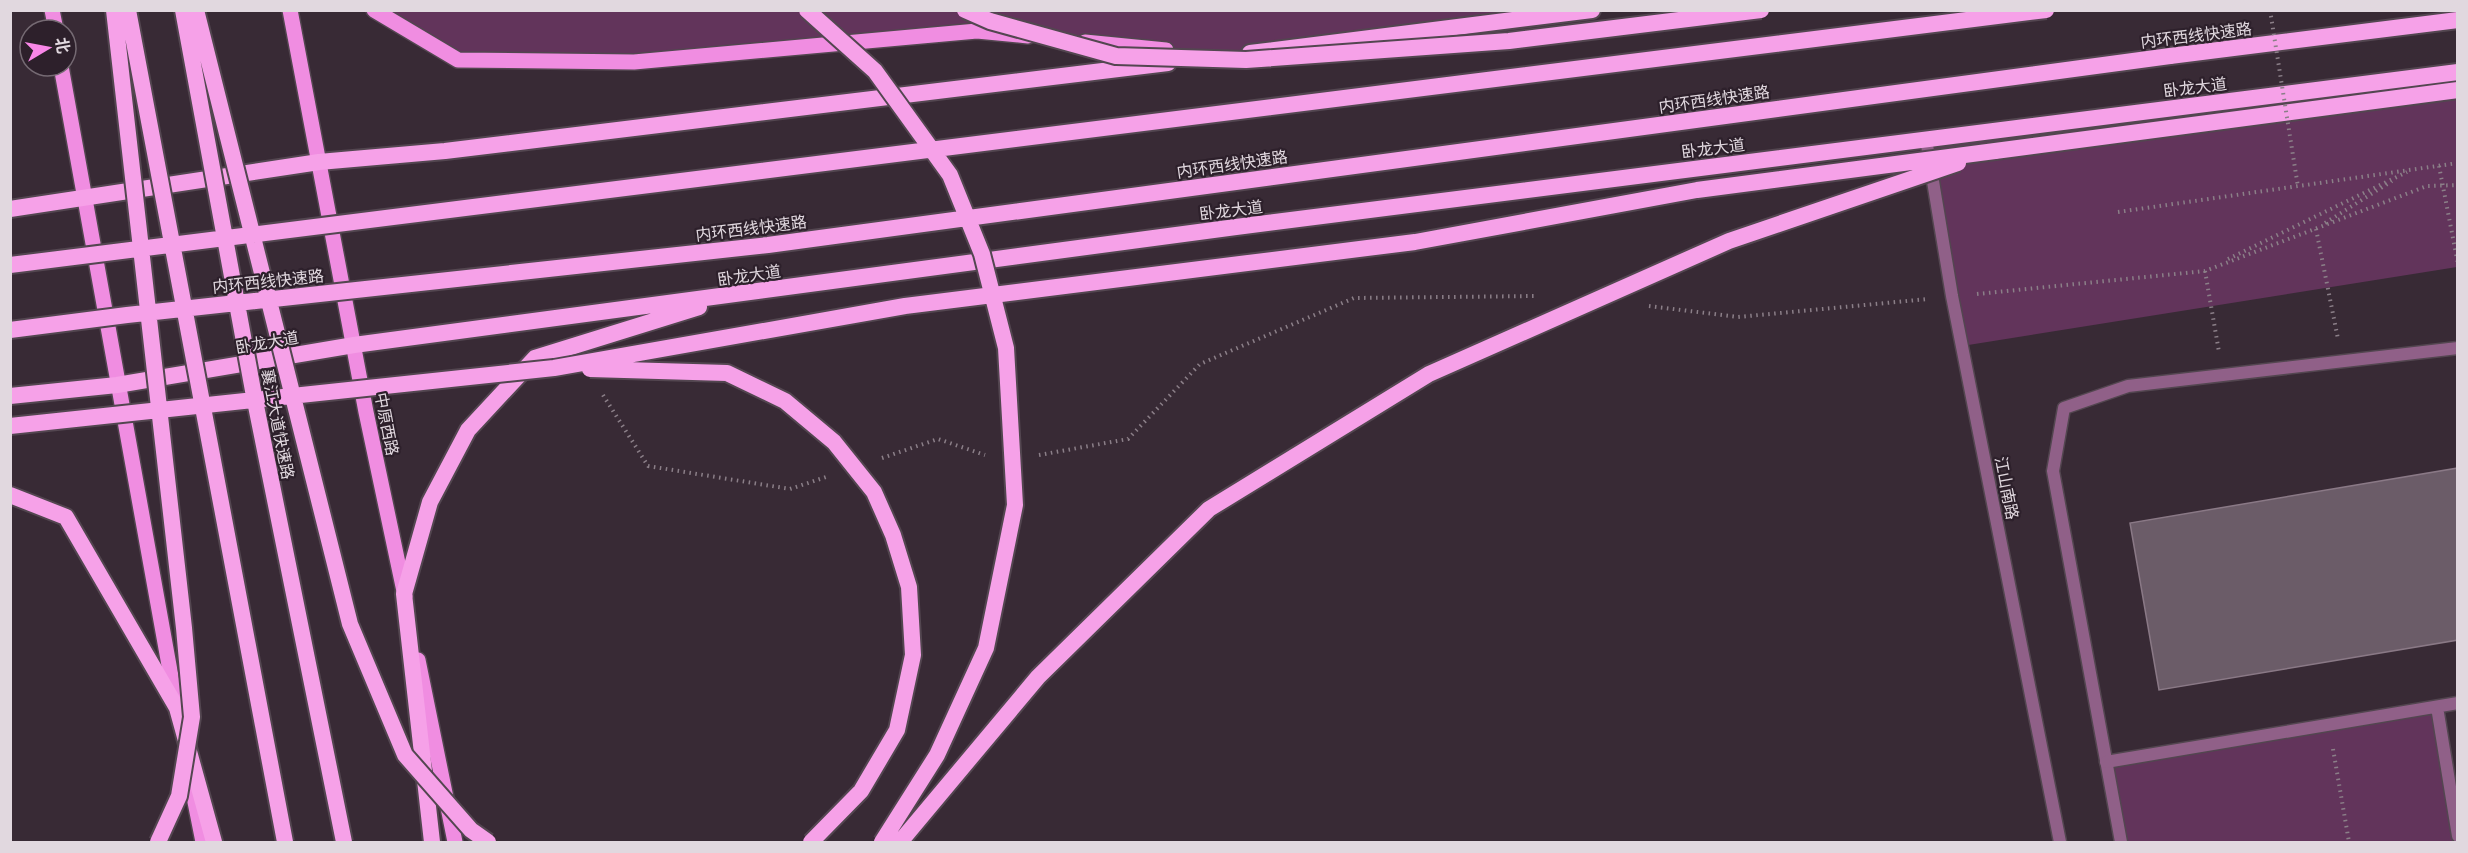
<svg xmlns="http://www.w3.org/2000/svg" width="2468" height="853" viewBox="0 0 2468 853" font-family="'Work Sans','Noto Sans SC',sans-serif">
<rect width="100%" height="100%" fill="#382a35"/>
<path fill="#62345b" d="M374 11H1592L1222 56 977 31 634 62 458 60Z
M2457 82V267L1962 346 1926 139Z
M2437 707 2457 842H2121L2106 762Z"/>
<path fill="#6b5c68" stroke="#8a7986" stroke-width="1.5" d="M2458 468V640L2159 690 2130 523Z"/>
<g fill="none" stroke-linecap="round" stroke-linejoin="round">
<defs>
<path id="service" d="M2121 842 2053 471 2064 408 2128 386 2458 348"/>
<path id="pedestrian" d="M2437 707 2458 836
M2106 762 2458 703"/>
<path id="tertiary" d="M1926 139 1952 296 2060 842"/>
<path id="primary" d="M52 10 56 30
M290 10 366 412 405 596
M374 10 458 60 634 62 977 31 1028 36
M1085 42 1166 50
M61 66 176 704
M418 660 455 842
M193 792 203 842"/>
<path id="trunk" d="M1250 53 1592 10
M2170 56 2458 20
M1995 151 2458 90
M10 209 319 162 445 151 1168 63
M10 396 117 385 354 345 1236 227 2458 72
M10 495 66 517 177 708 214 842
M432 842 404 594 430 502 468 430 535 358 699 307"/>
</defs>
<use href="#service" stroke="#534650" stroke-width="15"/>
<use href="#pedestrian" stroke="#534650" stroke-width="15"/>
<use href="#tertiary" stroke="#534650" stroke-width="15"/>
<use href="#primary" stroke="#534650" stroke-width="18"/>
<use href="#trunk" stroke="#534650" stroke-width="20"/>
<path stroke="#8b7f88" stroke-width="4" stroke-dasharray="1.5 4.5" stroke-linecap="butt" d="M2439 166 2458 264
M2118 212 2458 163
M2325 223 2392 181
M2316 229 2338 339
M2228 259 2407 172
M2205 271 2219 352
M1977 294 2205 271 2427 186 2458 185
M1649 306 1738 317 1928 299
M603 395 648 466 790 489 829 476
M1039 455 1128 439 1200 364 1354 298 1537 296
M882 458 938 439 985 455
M2333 749 2349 842"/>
<use href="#service" stroke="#906088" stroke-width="12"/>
<use href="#pedestrian" stroke="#906088" stroke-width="12"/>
<use href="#tertiary" stroke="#906088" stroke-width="12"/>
<use href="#primary" stroke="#f08de1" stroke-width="15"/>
<use href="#trunk" stroke="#f6a1e8" stroke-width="16"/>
<defs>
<path id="trunk-bridge" d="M114 10 184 628 192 717 179 796 158 842
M128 10 285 842
M183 10 254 396 344 842
M196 10 350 624 405 755 471 830 488 842
M807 10 875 71 950 175 982 254 1006 348 1015 505 986 648 937 755 882 842
M965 10 990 21 1116 56 1246 60 1509 41 1761 10
M10 265 2046 10
M10 330 127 315 768 245 2170 56
M590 369 727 373 785 401 834 442 874 492 893 535 909 587 913 655 897 730 861 791 811 842
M10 426 554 368 905 306 1415 242 1697 190 1995 151
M900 842 1038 677 1209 509 1429 374 1729 241 1958 163"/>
</defs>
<use href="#trunk-bridge" stroke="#534650" stroke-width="20" stroke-linecap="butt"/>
<path stroke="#8b7f88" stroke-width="4" stroke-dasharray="1.5 4.5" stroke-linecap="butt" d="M2270 10 2298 187"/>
<use href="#trunk-bridge" stroke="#f6a1e8" stroke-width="16"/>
</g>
<g text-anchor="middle" stroke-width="4.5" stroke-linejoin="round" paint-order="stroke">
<g font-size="16" fill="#e1d8df" stroke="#2d202b">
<text transform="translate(2196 35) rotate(-7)" y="6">内环西线快速路</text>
<text transform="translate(2195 87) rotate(-7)" y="6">卧龙大道</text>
<text transform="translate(1714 99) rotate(-8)" y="6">内环西线快速路</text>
<text transform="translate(1713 148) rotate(-7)" y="6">卧龙大道</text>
<text transform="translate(1232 164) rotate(-8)" y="6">内环西线快速路</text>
<text transform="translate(1231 210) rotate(-7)" y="6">卧龙大道</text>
<text transform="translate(751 228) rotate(-7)" y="6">内环西线快速路</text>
<text transform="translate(749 275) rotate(-8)" y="6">卧龙大道</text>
<text transform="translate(268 281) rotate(-6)" y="6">内环西线快速路</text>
<text transform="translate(267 342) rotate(-10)" y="6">卧龙大道</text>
<text transform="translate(278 424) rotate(79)" y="6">襄江大道快速路</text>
<text transform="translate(387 424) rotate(79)" y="6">中原西路</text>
<text transform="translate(2007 488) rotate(79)" y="6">江山南路</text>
</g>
</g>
<rect width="2468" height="853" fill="none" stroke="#e1d8df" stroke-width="24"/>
<g transform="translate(48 48) rotate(80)"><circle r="28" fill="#2d202b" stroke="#756a73" stroke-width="1.5"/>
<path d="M0-4.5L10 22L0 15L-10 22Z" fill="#f987e8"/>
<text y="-9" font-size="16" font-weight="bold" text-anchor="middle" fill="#e1d8df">北</text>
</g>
</svg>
